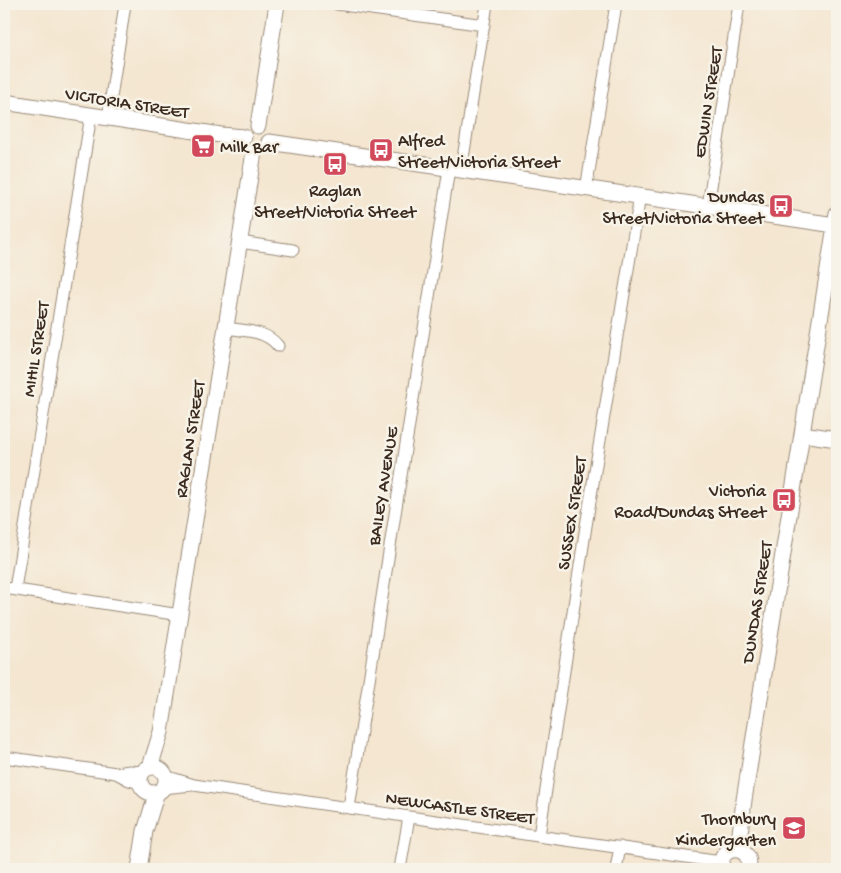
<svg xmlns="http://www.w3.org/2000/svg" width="841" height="873" viewBox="0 0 841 873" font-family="'Gochi Hand',sans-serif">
<rect width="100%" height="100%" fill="#f7f3e8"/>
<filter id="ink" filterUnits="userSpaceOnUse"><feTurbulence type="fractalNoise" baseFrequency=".02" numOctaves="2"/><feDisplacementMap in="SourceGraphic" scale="10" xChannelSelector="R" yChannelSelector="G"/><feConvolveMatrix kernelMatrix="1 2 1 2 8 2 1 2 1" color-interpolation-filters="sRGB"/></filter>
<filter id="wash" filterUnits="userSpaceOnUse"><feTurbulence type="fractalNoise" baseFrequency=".0096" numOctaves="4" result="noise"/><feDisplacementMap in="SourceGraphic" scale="20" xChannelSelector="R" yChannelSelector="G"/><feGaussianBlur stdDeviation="1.12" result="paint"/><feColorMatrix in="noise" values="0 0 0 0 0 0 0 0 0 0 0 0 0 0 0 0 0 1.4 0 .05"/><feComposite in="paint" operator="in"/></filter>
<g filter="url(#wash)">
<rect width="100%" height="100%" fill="#f4e6d0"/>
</g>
<g filter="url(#ink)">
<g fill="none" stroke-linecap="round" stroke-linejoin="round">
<defs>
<path id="street" d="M337 4 484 25
M108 118 125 4
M461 171 487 4
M586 190 616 4
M708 206 739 4
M240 242 293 250
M226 328C244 331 266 330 278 346
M4 588 180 615
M15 589 91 115
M4 757 116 773 130 771 143 772
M116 773 129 780 140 783
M165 776 194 785 545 837 721 862
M163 788 192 785
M349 808 449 169
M539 836 586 526 640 196
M400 869 409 817
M616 869 620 847"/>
<path id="secondary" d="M4 102 221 135 244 137
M258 126 277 4
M269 142 835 225
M802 434 837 439
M140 780a13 13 0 1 1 26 0a13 13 0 1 1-26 0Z
M150 767 161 732 254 152
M738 850 744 800 837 213
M139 869 145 831 157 792
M722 869C716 843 755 844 748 869"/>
</defs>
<use href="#street" stroke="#988877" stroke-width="13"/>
<use href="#secondary" stroke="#988877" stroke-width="17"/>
<use href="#street" stroke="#fff" stroke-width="11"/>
<use href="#secondary" stroke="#fff" stroke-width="15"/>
</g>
</g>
<defs>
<symbol id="supermarket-square" viewBox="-11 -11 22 22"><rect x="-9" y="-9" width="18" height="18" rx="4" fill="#d1495b" stroke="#f7f3e8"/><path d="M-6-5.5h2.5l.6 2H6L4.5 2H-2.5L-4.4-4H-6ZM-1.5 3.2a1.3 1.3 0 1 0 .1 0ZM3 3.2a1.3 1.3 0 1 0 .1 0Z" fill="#fff"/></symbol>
<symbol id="bus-square" viewBox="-11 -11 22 22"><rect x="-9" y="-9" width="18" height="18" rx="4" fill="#d1495b" stroke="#f7f3e8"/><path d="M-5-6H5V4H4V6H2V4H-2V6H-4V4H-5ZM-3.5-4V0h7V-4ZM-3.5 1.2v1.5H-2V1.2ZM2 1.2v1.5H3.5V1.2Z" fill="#fff"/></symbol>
<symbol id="school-square" viewBox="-11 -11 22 22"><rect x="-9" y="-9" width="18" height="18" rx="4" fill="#d1495b" stroke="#f7f3e8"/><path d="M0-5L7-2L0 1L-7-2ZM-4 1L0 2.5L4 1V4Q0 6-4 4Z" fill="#fff"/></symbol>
</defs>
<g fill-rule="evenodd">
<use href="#supermarket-square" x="189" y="132" width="28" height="28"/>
<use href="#bus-square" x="367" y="136" width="28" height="28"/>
<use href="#bus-square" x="321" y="150" width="28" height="28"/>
<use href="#bus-square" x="767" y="192" width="28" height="28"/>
<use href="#bus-square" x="770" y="486" width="28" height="28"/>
<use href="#school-square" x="780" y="814" width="28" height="28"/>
</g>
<g text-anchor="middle" stroke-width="5" stroke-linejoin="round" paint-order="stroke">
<g font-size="18" fill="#3b2a1e" stroke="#f7f3e8">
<text transform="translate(127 102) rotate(9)" y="6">VICTORIA STREET</text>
<text transform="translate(707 102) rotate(-81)" y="6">EDWIN STREET</text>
<text transform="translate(35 349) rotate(-81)" y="6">MIHIL STREET</text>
<text transform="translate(189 439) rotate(-81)" y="6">RAGLAN STREET</text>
<text transform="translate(382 486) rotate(-81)" y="6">BAILEY AVENUE</text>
<text transform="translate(571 513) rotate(-81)" y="6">SUSSEX STREET</text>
<text transform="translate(756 602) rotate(-81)" y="6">DUNDAS STREET</text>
<text transform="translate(460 807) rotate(8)" y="6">NEWCASTLE STREET</text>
</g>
<g font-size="18" fill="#3b2a1e" stroke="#f7f3e8" text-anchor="end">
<text x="398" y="146" text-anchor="start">Alfred<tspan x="398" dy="21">Street/Victoria Street</tspan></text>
<text x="220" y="152" text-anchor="start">Milk Bar</text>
<text x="335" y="196" text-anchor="middle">Raglan<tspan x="335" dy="21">Street/Victoria Street</tspan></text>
<text x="764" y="202">Dundas<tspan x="764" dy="21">Street/Victoria Street</tspan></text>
<text x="766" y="496">Victoria<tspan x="766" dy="21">Road/Dundas Street</tspan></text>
<text x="776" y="824">Thornbury<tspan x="776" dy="21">Kindergarten</tspan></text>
</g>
</g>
<rect width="841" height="873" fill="none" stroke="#f7f3e8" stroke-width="20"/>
</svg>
